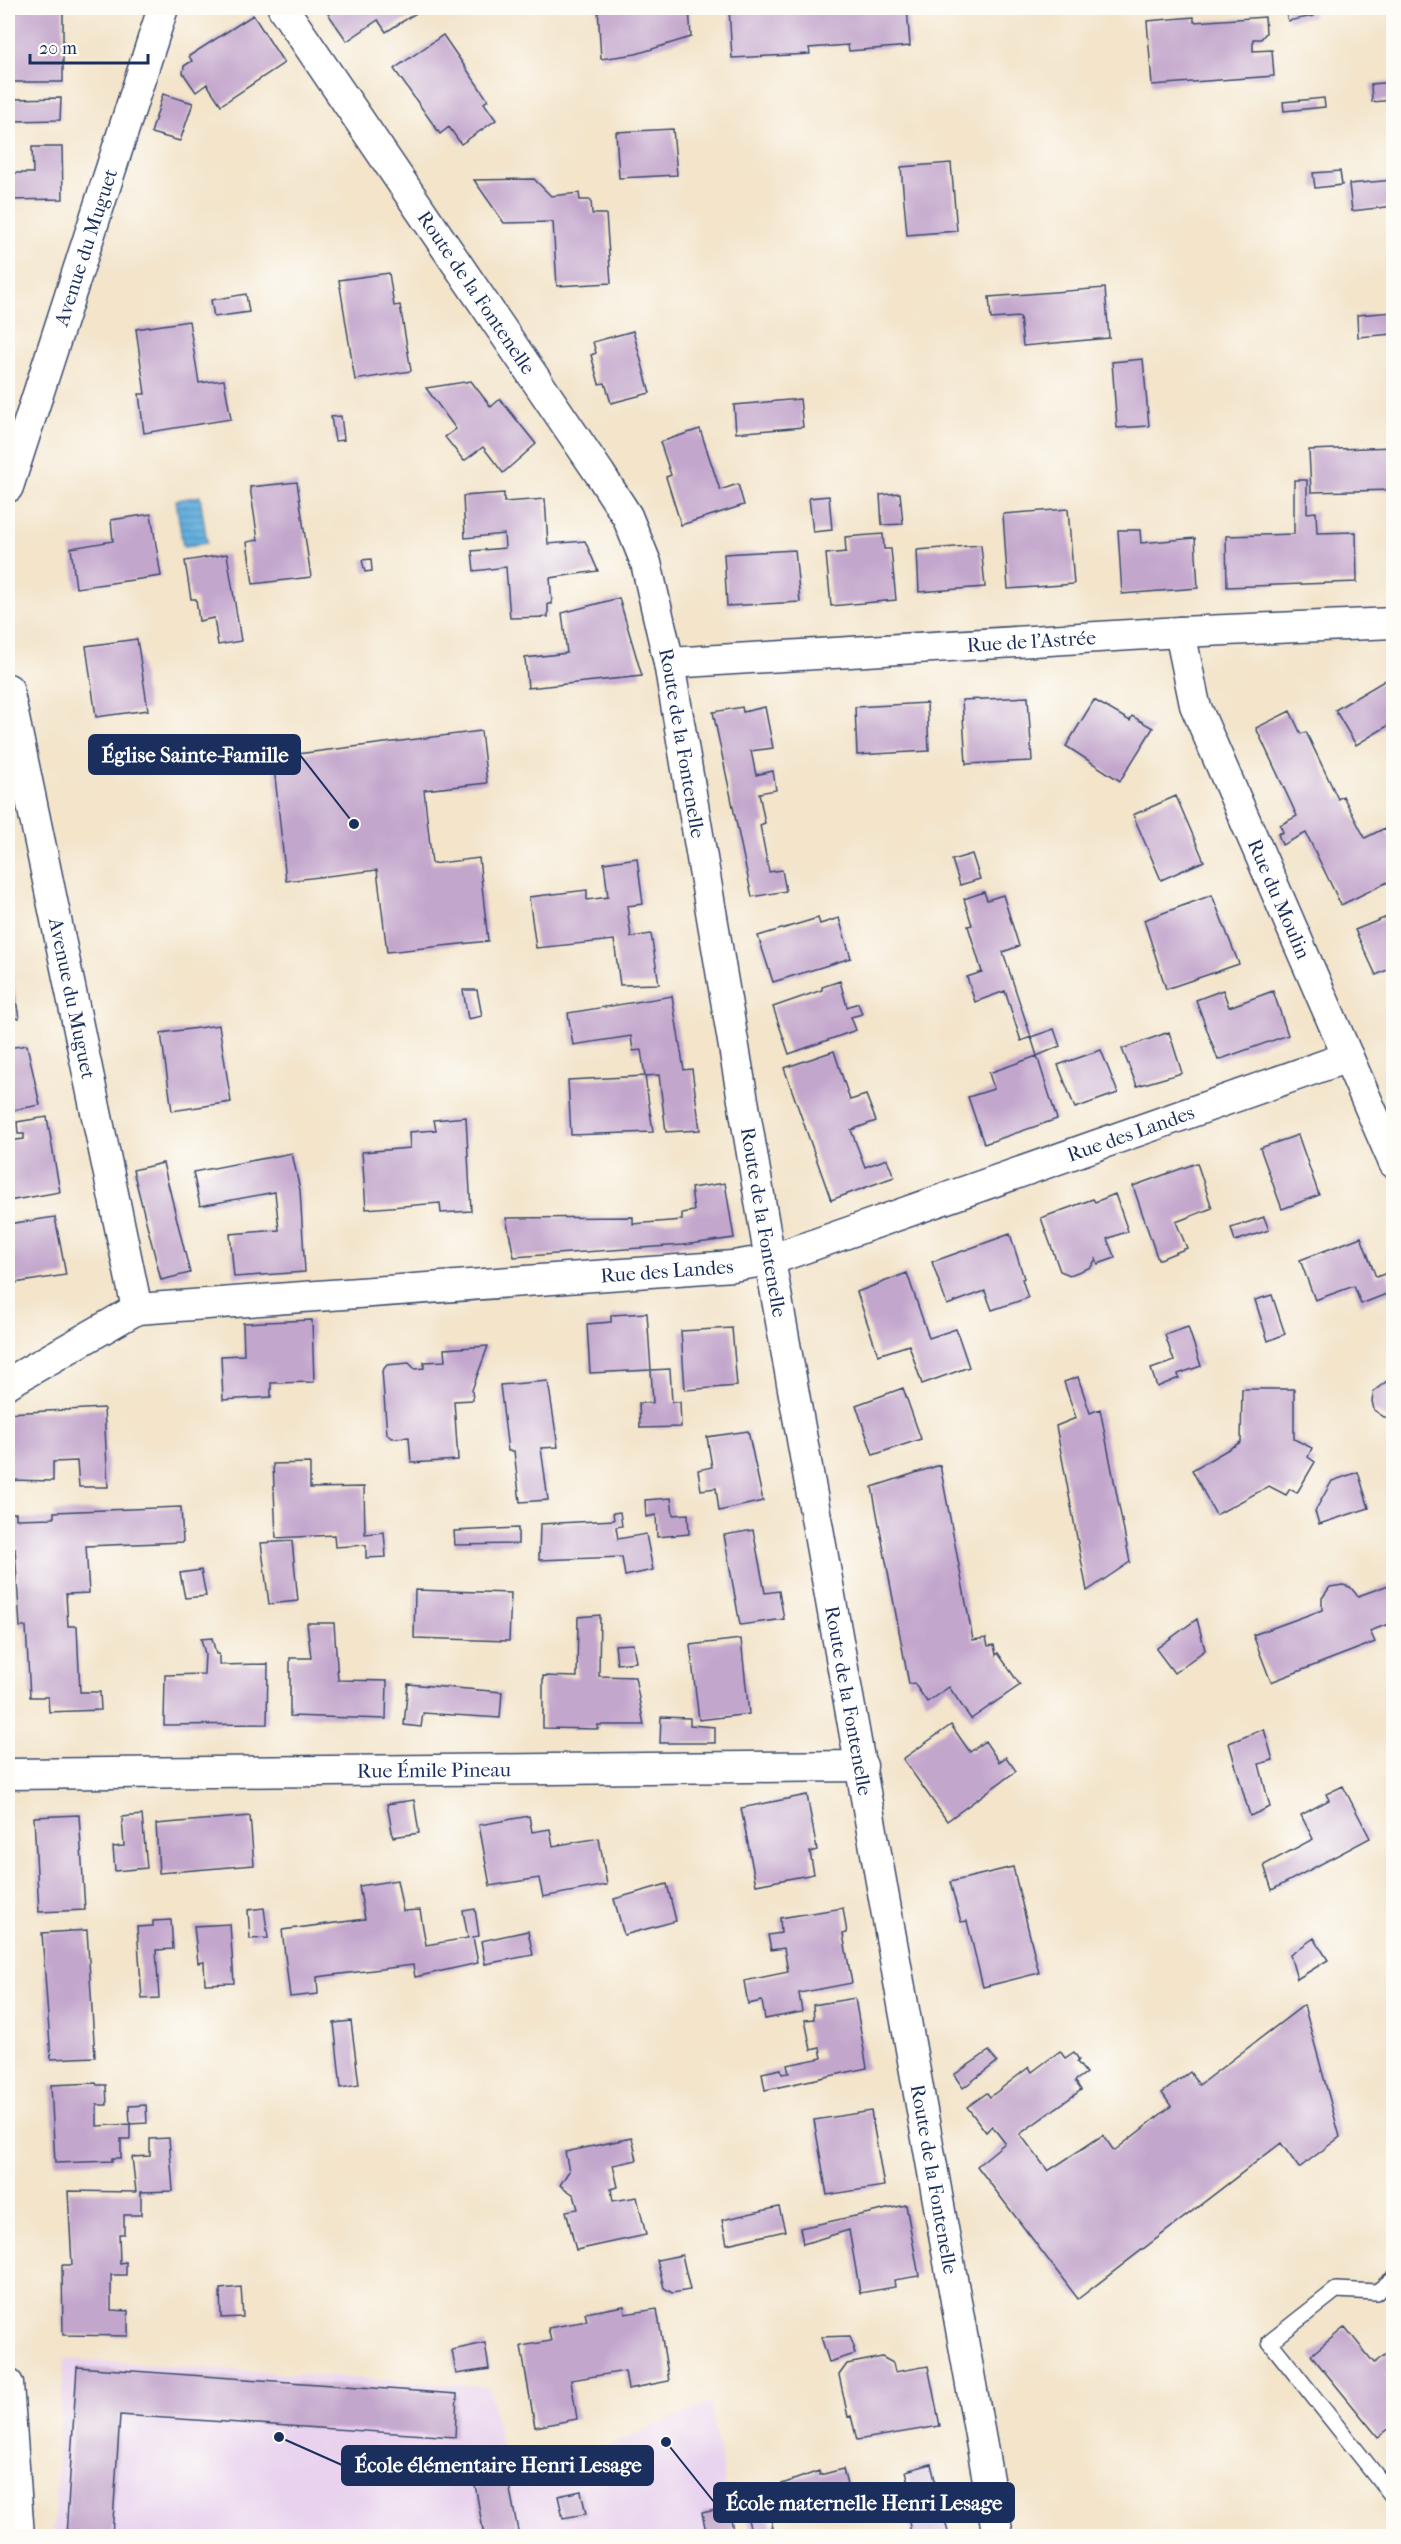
<svg xmlns="http://www.w3.org/2000/svg" width="1401" height="2544" viewBox="0 0 1401 2544" font-family="'IM FELL French Canon',serif">
<defs>
<pattern id="water-rules" width="6" height="5" patternUnits="userSpaceOnUse" patternTransform="scale(1.5)"><rect width="6" height="5" fill="#64afdd"/><path d="M0 2.5h6" fill="none" stroke="#528fb6"/></pattern>
</defs>
<rect width="100%" height="100%" fill="#fdfcf7"/>
<filter id="ink" filterUnits="userSpaceOnUse"><feTurbulence type="fractalNoise" baseFrequency=".0167" numOctaves="2"/><feDisplacementMap in="SourceGraphic" scale="12" xChannelSelector="R" yChannelSelector="G"/><feConvolveMatrix kernelMatrix="1 2 1 2 8 2 1 2 1" color-interpolation-filters="sRGB"/></filter>
<filter id="wash" filterUnits="userSpaceOnUse"><feTurbulence type="fractalNoise" baseFrequency=".008" numOctaves="4" result="noise"/><feDisplacementMap in="SourceGraphic" scale="24" xChannelSelector="R" yChannelSelector="G"/><feGaussianBlur stdDeviation="1.35" result="paint"/><feColorMatrix in="noise" values="0 0 0 0 0 0 0 0 0 0 0 0 0 0 0 0 0 1.4 0 .05"/><feComposite in="paint" operator="in"/></filter>
<g filter="url(#wash)">
<rect width="100%" height="100%" fill="#f3e4ca"/>
<path fill="#e8d2ee" d="M64 2359 489 2387 510 2486 710 2403 735 2536H53Z"/>
<path fill="url(#water-rules)" stroke="#406f9e" stroke-width="1.5" d="M200 496 207 543 183 547 176 500Z"/>
<g id="blocks">
<path fill="#c3a6cc" d="M11 8H63V82H10Z
M324 8H424L386 32 378 20 347 41Z
M598 8H689L691 37 636 54 601 59Z
M729 8H907L910 46 849 51 848 45 809 48 810 54 732 58Z
M1285 8H1312L1314 16 1288 21Z
M253 15 284 63 221 105 207 84 196 92 183 73 184 66 192 61 189 56Z
M1194 17V22L1265 17 1266 33 1261 39H1253V51L1272 50 1274 76 1152 85 1147 21Z
M443 35 488 100 484 103 496 120 461 144 449 127 440 134 394 69Z
M1394 82V100L1372 102 1371 84Z
M163 94 193 103 180 141 151 133Z
M61 98 60 120 14 121V99Z
M1324 98 1325 107 1284 111 1283 102Z
M673 129 677 175 619 178 616 132Z
M32 147H62L63 199 8 200V173H33Z
M951 163 957 231 907 235 901 167Z
M1340 171 1342 185 1315 188 1313 173Z
M534 179 551 196 579 193 580 200H591L592 214H606L611 283 557 286 553 222 504 223 474 180Z
M1394 180V206L1352 211 1349 184Z
M389 273 394 306 400 305 411 371 355 380 339 280Z
M1105 288 1109 338 1023 346 1020 317 991 319 989 297Z
M246 294 249 312 214 317 211 300Z
M1394 312V334L1358 337 1357 315Z
M189 321 199 383 224 380 231 419 144 433 139 394H145L136 329Z
M633 331 650 393 611 403 605 383 599 384 591 355 596 353 593 342Z
M1143 359 1149 426 1117 428 1112 362Z
M471 381 491 407 500 399 536 444 503 473 483 447 464 461 445 437 456 429 426 388Z
M800 399 803 427 736 433 734 405Z
M341 416 344 440 335 441 331 417Z
M700 429 720 490 738 484 744 505 681 525 666 477 671 475 660 442Z
M1394 447V490L1311 492 1309 450Z
M1294 480H1307V513L1316 512 1317 533 1356 532 1357 582 1227 587 1226 536 1294 534Z
M297 482 311 577 253 584 247 542 258 540 250 487Z
M504 493V502L545 499 548 544 585 541 598 571 550 578 552 604H548V617L510 618 506 567 474 571 472 551 505 548 504 534 465 538 463 496Z
M900 493 903 524 882 525 880 495Z
M829 496 832 530 813 532 809 498Z
M1068 509 1074 584 1008 589 1003 514Z
M151 514 161 576 76 588 71 548 113 541 111 520Z
M1118 530H1140L1141 543 1195 538 1198 588 1122 594Z
M883 534 884 549H891L896 600 831 606 826 554 846 552 845 537Z
M981 545 985 587 919 592 917 550Z
M795 550 800 602 727 606 724 554Z
M227 554 241 641 218 645 214 618 199 621 196 599H191L185 561Z
M371 559 372 571 365 572 362 560Z
M619 598 642 676 528 688 525 658 567 653 562 613Z
M137 639 148 710 96 717 86 646Z
M1394 675V722L1356 745 1335 710Z
M1028 697 1032 761 966 764 962 700Z
M1094 700 1130 721 1132 716 1153 728 1120 781 1066 746Z
M927 703 929 751 857 755 855 707Z
M742 707 743 712 765 707 773 748 751 751 756 775 773 771 776 790 759 793 765 823 760 825 769 872 782 870 786 891 752 897 713 712Z
M1290 711 1301 734 1306 732 1338 799 1343 796 1365 838 1385 828 1394 845V879L1341 905 1306 833 1282 845 1278 834 1283 832 1280 825 1297 816 1256 728Z
M481 731 487 783 424 790 432 864 479 858 488 941 387 952 377 870 286 881 273 757Z
M1176 796 1204 861 1161 880 1133 815Z
M972 854 980 879 960 885 952 860Z
M637 858 643 904 627 906 631 937 651 934 659 984 620 985 614 940 536 948 529 897 587 890V900L608 897 604 863Z
M984 892 987 900 1003 895 1019 946 1003 952 1031 1037 1021 1041 1005 991 975 1002 967 977 982 972 968 926 972 925 964 899Z
M1212 895 1239 964 1166 989 1144 920Z
M1394 914V967L1376 975 1355 930Z
M818 918 820 924 839 918 851 958 773 982 758 936Z
M8 963H10L19 1018 8 1019Z
M840 981 847 1007 858 1003 862 1014 851 1017 856 1030 789 1054 773 1007 822 990V987Z
M463 990H477L482 1016 468 1019Z
M1223 990 1229 1007 1273 991 1288 1035 1218 1060 1196 1000Z
M672 996 684 1070 692 1069 700 1130 666 1132 659 1075 645 1076 653 1132 571 1135 568 1080 645 1076 641 1050 633 1051 631 1036 573 1045 568 1013Z
M219 1025 231 1102 172 1111 161 1033Z
M1054 1029 1060 1046 1037 1056 1031 1037Z
M1169 1032 1182 1073 1137 1086 1122 1049Z
M27 1045 40 1105 8 1111V1048Z
M1101 1050 1118 1093 1075 1108 1058 1065Z
M834 1051 850 1100 866 1095 876 1121 851 1130 865 1167 887 1159 894 1177 831 1200 784 1068Z
M1037 1056 1057 1119 984 1144 968 1097 994 1089 989 1073Z
M47 1117 60 1192 8 1201V1141L24 1139V1134H18L17 1122Z
M466 1117 471 1211 441 1213 440 1203 366 1209 362 1152 410 1148 409 1132 436 1130 434 1120Z
M1298 1135 1319 1195 1282 1209 1260 1148Z
M292 1153 300 1190 305 1272 234 1277 230 1234 279 1230 275 1192 200 1206 193 1172Z
M163 1163 190 1273 161 1280 133 1170Z
M1197 1163 1212 1208 1176 1222 1187 1248 1158 1260 1133 1186Z
M725 1183 734 1238 683 1245 514 1257 506 1218 633 1217V1224L682 1220V1213L694 1211 691 1188Z
M1115 1194 1128 1231 1107 1239 1115 1258 1098 1264 1096 1259 1091 1267 1070 1275 1060 1271 1041 1218 1093 1199 1095 1202Z
M55 1217 66 1275 8 1284V1224Z
M1264 1217 1269 1230 1235 1241 1231 1228Z
M1010 1234 1024 1278 1022 1279 1028 1298 992 1310 985 1291 947 1305 932 1262Z
M1361 1237 1376 1277 1387 1273 1394 1291 1361 1304 1354 1286 1315 1300 1300 1260Z
M907 1273 929 1338 956 1329 969 1367 922 1384 909 1345 878 1355 857 1292Z
M1272 1295 1285 1334 1268 1341 1255 1300Z
M647 1313 651 1370 590 1373 587 1324 611 1322V1315Z
M312 1320 314 1382 271 1383V1397L223 1400 221 1356 244 1355 243 1323Z
M1188 1327 1201 1366 1178 1374 1179 1378 1157 1387 1151 1369 1174 1361 1165 1335Z
M732 1328 737 1386 685 1390 681 1331Z
M488 1346 472 1390 473 1400 454 1401 458 1460 411 1463 409 1437 391 1438 387 1434 382 1371 387 1365 409 1363 415 1369 424 1368V1362L445 1361 444 1349Z
M670 1369 672 1402H680L681 1427 640 1428 639 1403H653L651 1370Z
M1078 1377 1090 1413 1100 1409 1130 1562 1087 1591 1056 1426 1076 1418 1064 1382Z
M548 1381 558 1447 541 1448 548 1500 520 1502 514 1451H508L500 1385Z
M1387 1381H1394V1418L1384 1417 1374 1410 1372 1401 1374 1391Z
M903 1388 921 1439 873 1455 856 1405Z
M1242 1389H1294V1439L1312 1448 1308 1457 1315 1462 1297 1493 1290 1489 1286 1495 1269 1486 1216 1515 1192 1470 1241 1442Z
M104 1408 108 1487H79L77 1461 53 1462V1481L8 1480V1413Z
M748 1431 763 1501 719 1511 716 1488 701 1490 698 1470 712 1467 707 1437Z
M310 1463V1488L364 1487 365 1534 384 1532 386 1557 366 1558V1545L335 1547 334 1535 276 1538 273 1464Z
M940 1465 973 1640 986 1638 988 1646 994 1645 996 1655 998 1653 1020 1685 971 1719 949 1687 927 1702 914 1683 909 1684 872 1487Z
M1358 1472 1369 1508 1319 1524 1315 1511 1332 1481Z
M671 1498 673 1515 688 1514 689 1534 657 1537 656 1515 646 1517 645 1500Z
M181 1507 183 1542 86 1546 89 1593 66 1594 68 1626H77L80 1692H100L101 1710 49 1712 48 1697H30L26 1627H20L15 1549H12L13 1579H8V1513H16V1519L54 1518V1512Z
M620 1512 622 1526 616 1527 618 1539 646 1534 653 1570 625 1576 622 1557 539 1560 540 1524 614 1520 613 1513Z
M518 1528V1544L455 1545 454 1531Z
M753 1530 765 1593 779 1591 784 1619 740 1625 724 1535Z
M292 1541 298 1601 269 1604 261 1543Z
M201 1570 206 1596 185 1598 180 1573Z
M1394 1583V1622L1370 1631 1375 1642 1271 1682 1253 1635 1322 1610V1598L1330 1587 1343 1585 1350 1587 1358 1596Z
M415 1590 511 1593 509 1641 414 1638Z
M600 1615 599 1676 635 1677 644 1725H598V1729L543 1728V1676L577 1677 578 1617Z
M1197 1619 1205 1650 1174 1673 1156 1649Z
M307 1623H334L338 1680 387 1681 386 1719 290 1716V1658H311Z
M212 1638 216 1654H219V1665L268 1664 267 1724 164 1725 165 1675 204 1674 205 1654 201 1639Z
M741 1639 749 1714 699 1720 690 1645Z
M633 1644 636 1662 617 1664 615 1645Z
M408 1684 502 1692 500 1718 423 1713 421 1727 404 1725Z
M661 1717 690 1718V1725L715 1727V1743H660Z
M951 1725 970 1752 985 1741 999 1762 1006 1757 1016 1771 947 1821 903 1759Z
M1264 1729 1273 1760 1259 1764 1270 1807 1250 1816 1229 1743Z
M1343 1786 1370 1838 1272 1890 1264 1865 1313 1839 1301 1815 1329 1800 1326 1794Z
M807 1795 817 1850 810 1852 814 1874 756 1885 741 1808Z
M414 1800 419 1833 393 1837 387 1804Z
M79 1815 85 1910 39 1912 34 1817Z
M142 1815 147 1868 115 1871 113 1847 124 1846 122 1817Z
M250 1816 254 1865 159 1873 156 1824Z
M529 1816 532 1832 550 1829 553 1846 599 1838 607 1885 543 1897 539 1878 490 1886 479 1825Z
M1013 1867 1039 1973 983 1987 967 1921 961 1922 950 1882Z
M397 1880 403 1911 420 1910 426 1945 468 1938 463 1911 475 1909 479 1936 473 1937 478 1963 415 1977 413 1965 317 1977 318 1994 290 1997 282 1930 365 1919 359 1886Z
M667 1884 676 1921 624 1935 614 1899Z
M264 1908 268 1938 250 1939 248 1910Z
M843 1908 847 1933 843 1934 852 1983 799 1993 802 2012 765 2019 762 2001 748 2004 744 1981 788 1972 784 1948 771 1950 768 1935 781 1933 780 1918Z
M171 1920 173 1949 156 1950 159 1998 142 1999 137 1927 153 1926V1921Z
M230 1924 234 1983 205 1984 204 1962 198 1963 194 1926Z
M87 1930 95 2057 51 2059 42 1933Z
M528 1931 533 1955 485 1964 481 1941Z
M1314 1938 1328 1960 1297 1979 1290 1955Z
M855 1998 867 2068 765 2090 762 2073 781 2069 782 2074 789 2073 787 2065 822 2058 820 2048 811 2050 805 2020 814 2019 813 2005Z
M1304 2005 1340 2137 1299 2168 1281 2143 1078 2299 977 2166 1005 2143 992 2126 986 2132 967 2107 987 2093 990 2097 1029 2067 1032 2072 1060 2051 1065 2058 1074 2052 1079 2060 1077 2062 1086 2073 1075 2081 1081 2090 1020 2134 1048 2171 1103 2135 1114 2151 1171 2106 1162 2093 1190 2072 1199 2085Z
M351 2021 359 2085 341 2088 334 2023Z
M989 2051 997 2062 963 2088 954 2075Z
M96 2083 97 2085H106L107 2105H97V2126L130 2124V2139H121V2158H112V2161L55 2163 51 2085Z
M146 2105 147 2123 130 2124 129 2106Z
M871 2111 884 2186 827 2195 814 2120Z
M169 2138 173 2191 141 2192V2215H124V2234H119L120 2263 126 2262V2275H111V2310L128 2311V2336L63 2335 62 2265H72L68 2191 136 2192 132 2157 150 2156V2139Z
M632 2138 637 2160 613 2165 618 2187 611 2189 613 2201 637 2197 646 2235 576 2250 566 2211 578 2209 574 2195 560 2185 569 2171 565 2152Z
M906 2205 919 2276 894 2280 895 2287 860 2293 849 2230 803 2244 800 2228Z
M779 2207 785 2231 727 2244 722 2220Z
M682 2255 690 2290 672 2293 664 2288 657 2260Z
M241 2287 243 2317 221 2318 220 2289Z
M624 2306 625 2314 657 2309 669 2381 628 2389 625 2371 571 2380 577 2419 535 2427 521 2346 551 2341 548 2328 587 2321 585 2313Z
M1345 2327 1374 2363 1394 2348V2369L1385 2375 1394 2386V2425L1378 2437 1311 2355Z
M850 2336 855 2354 829 2362 821 2337Z
M485 2343 489 2369 456 2374 452 2350Z
M882 2357 893 2363 895 2372 928 2366 940 2426 857 2440 851 2416 848 2417 839 2375 847 2364Z
M77 2367 457 2394 455 2437 120 2415 112 2536H66Z
M542 2450 545 2471 509 2485 519 2536H484L470 2456 504 2451 505 2456Z
M931 2464 949 2536H903L911 2534 908 2515 917 2512 906 2471Z
M843 2469 848 2489 774 2513 765 2490 819 2471 820 2475Z
M581 2491 586 2514 563 2518 558 2496Z
M764 2491 773 2528 752 2534 742 2499Z
M729 2507 734 2536H707L702 2513Z"/>
</g>
</g>
<g filter="url(#ink)">
<use href="#blocks" fill-opacity="0" stroke="#3b4a6e" stroke-width="1.5"/>
<g fill="none" stroke-linecap="round" stroke-linejoin="round">
<defs>
<path id="lane" d="M1394 2278 1377 2292 1336 2290 1270 2342 1394 2498"/>
<g id="street">
<path id="s1" d="M283 8 600 474 627 516 646 563 669 663 770 1260 998 2536"/>
<path id="s2" d="M8 487 163 8"/>
<path id="s3" d="M1180 632 1195 705 1394 1163"/>
<path id="s4" d="M669 663 1180 632 1394 623"/>
<path id="s5" d="M8 689 137 1309"/>
<path id="s6" d="M8 1383 137 1309 733 1266 770 1260 1348 1057"/>
<path id="s7" d="M8 1774 862 1766"/>
<path d="M8 2384 19 2536"/>
</g>
</defs>
<use href="#lane" stroke="#3b4a6e" stroke-width="18"/>
<use href="#street" stroke="#3b4a6e" stroke-width="33"/>
<use href="#lane" stroke="#fff" stroke-width="15"/>
<use href="#street" stroke="#fff" stroke-width="30"/>
</g>
</g>
<g text-anchor="middle" stroke-width="5" stroke-linejoin="round" paint-order="stroke">
<g font-size="20" fill="#1b2f5e" stroke="#fdfcf7">
<text dy="7" stroke="none"><textPath href="#s2" startOffset="252">Avenue du Muguet</textPath></text>
<text dy="7" stroke="none"><textPath href="#s1" startOffset="344">Route de la Fontenelle</textPath></text>
<text dy="7" stroke="none"><textPath href="#s4" startOffset="363">Rue de l'Astrée</textPath></text>
<text dy="7" stroke="none"><textPath href="#s1" startOffset="848">Route de la Fontenelle</textPath></text>
<text dy="7" stroke="none"><textPath href="#s3" startOffset="286">Rue du Moulin</textPath></text>
<text dy="7" stroke="none"><textPath href="#s5" startOffset="316">Avenue du Muguet</textPath></text>
<text dy="7" stroke="none"><textPath href="#s6" startOffset="1166">Rue des Landes</textPath></text>
<text dy="7" stroke="none"><textPath href="#s1" startOffset="1334">Route de la Fontenelle</textPath></text>
<text dy="7" stroke="none"><textPath href="#s6" startOffset="680">Rue des Landes</textPath></text>
<text dy="7" stroke="none"><textPath href="#s1" startOffset="1820">Route de la Fontenelle</textPath></text>
<text dy="7" stroke="none"><textPath href="#s7" startOffset="426">Rue Émile Pineau</textPath></text>
<text dy="7" stroke="none"><textPath href="#s1" startOffset="2306">Route de la Fontenelle</textPath></text>
</g>
</g>
<path fill="none" stroke="#1b2f5e" stroke-width="2" d="M354 824L300 755M279 2437L342 2465M666 2442L714 2502"/>
<g fill="#1b2f5e" stroke="#fdfcf7" stroke-width="2">
<circle cx="354" cy="824" r="6"/>
<circle cx="279" cy="2437" r="6"/>
<circle cx="666" cy="2442" r="6"/>
</g>
<g fill="#1b2f5e" stroke="#1b2f5e" stroke-width="2">
<rect x="89" y="735" width="211" height="39" rx="6"/>
<rect x="342" y="2446" width="311" height="39" rx="6"/>
<rect x="714" y="2483" width="300" height="39" rx="6"/>
</g>
<g font-size="21" text-anchor="middle" font-weight="bold" fill="#fff">
<text x="195" y="762">Église Sainte-Famille</text>
<text x="498" y="2472">École élémentaire Henri Lesage</text>
<text x="864" y="2510">École maternelle Henri Lesage</text>
</g>
<rect width="1401" height="2544" fill="none" stroke="#fdfcf7" stroke-width="30"/>
<path d="M30 54v9h118v-9" fill="none" stroke="#1b2f5e" stroke-width="3"/>
<text x="39" y="54" font-size="18" fill="#1b2f5e" stroke="#fdfcf7" stroke-width="4.5" paint-order="stroke">20 m</text>
</svg>
